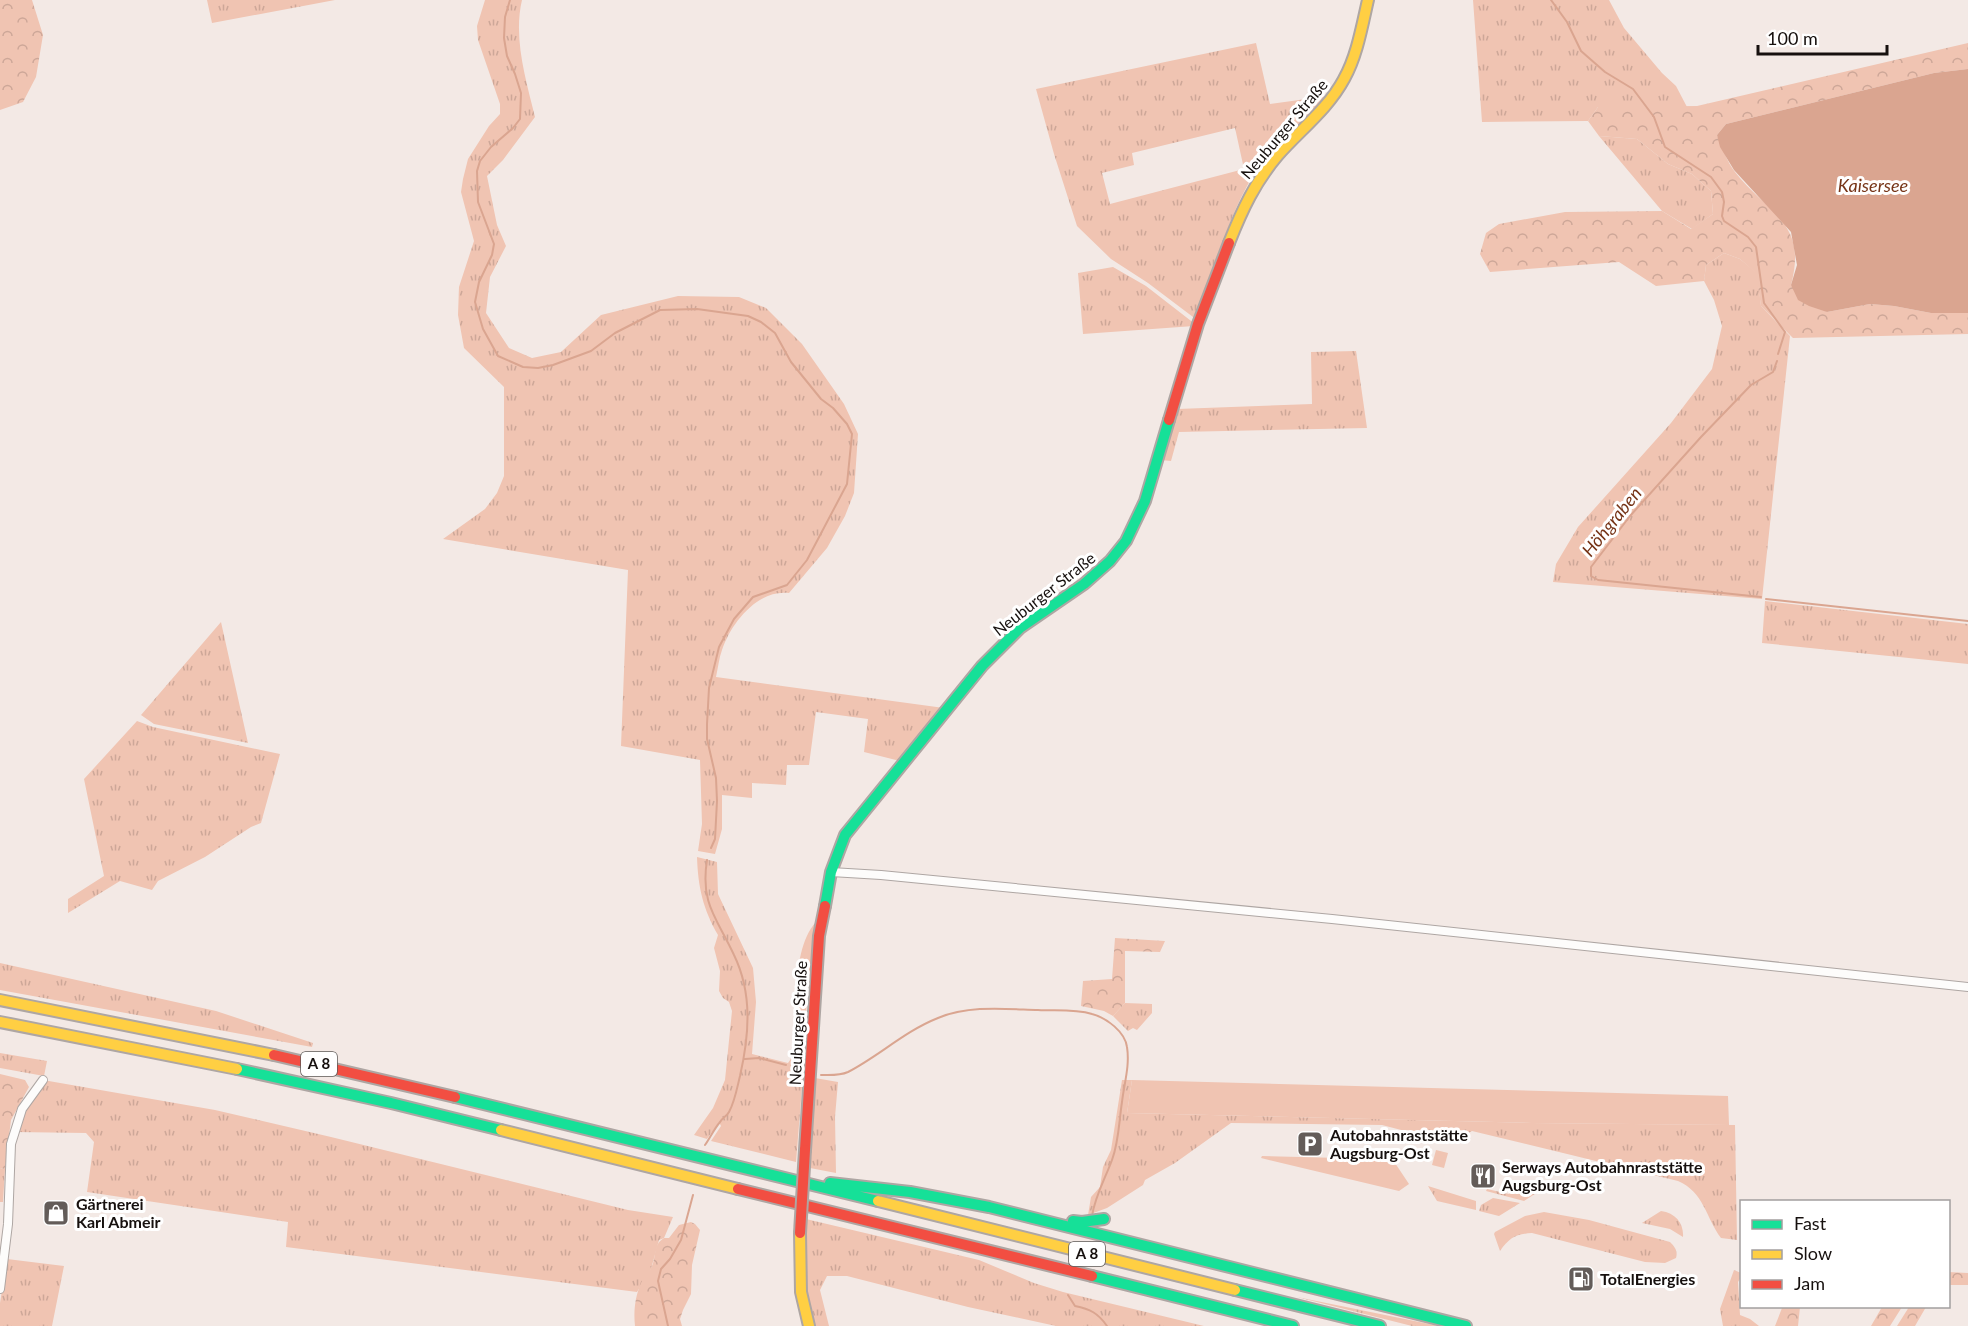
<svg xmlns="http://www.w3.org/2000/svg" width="1968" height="1326" viewBox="0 0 1968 1326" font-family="Lato,sans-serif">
<defs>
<pattern id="grass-tufts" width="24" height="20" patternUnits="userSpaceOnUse" patternTransform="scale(1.5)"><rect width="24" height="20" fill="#f0c4b2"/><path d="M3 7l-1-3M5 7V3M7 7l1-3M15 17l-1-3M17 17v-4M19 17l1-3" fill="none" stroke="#cda798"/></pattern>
<pattern id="forest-crowns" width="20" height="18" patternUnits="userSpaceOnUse" patternTransform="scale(1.5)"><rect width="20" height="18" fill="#f0c4b2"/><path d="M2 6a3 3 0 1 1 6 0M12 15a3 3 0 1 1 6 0" fill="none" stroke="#cda798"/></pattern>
</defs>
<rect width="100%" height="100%" fill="#f3e9e5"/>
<path fill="url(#grass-tufts)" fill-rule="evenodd" d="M207 0H335L212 23Z
M485 0H522C513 38 526 80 535 117L503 160 487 176 497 225 506 246 490 277 486 313 509 348 532 358 561 352 601 315 678 296 739 297 766 308 802 344 844 404 858 434 854 493 845 516 827 548 789 593C758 589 731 623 722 650 719 658 718 668 716 677L944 708 900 761 864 752 868 719 816 712 809 765H787L786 785 752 783V798L722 795V829L715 854 698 851 702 824 700 760 621 746 628 570 443 539 485 509 497 493 504 476V387L464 348 458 315 459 287 474 241 461 192 463 179 468 159 489 126 500 114V104L478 40 477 26Z
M1473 0H1609L1624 28 1662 73 1676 86 1687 107H1598L1588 121 1482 122Z
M1256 43 1270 104 1328 96 1260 165C1230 207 1214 271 1197 320L1148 283 1111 259 1077 226 1054 154 1036 89ZM1235 128 1244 169 1110 204 1102 173 1134 165 1132 153Z
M1599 136 1637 139 1668 164 1692 174 1711 191 1713 214 1692 229 1662 211Z
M1724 253 1740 259 1757 273 1761 306 1790 336 1762 599 1553 582 1556 564 1578 527 1671 423 1712 369 1722 326 1714 300 1704 281 1706 265Z
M1113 267 1146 286 1195 324 1194 326 1083 334 1078 273Z
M1356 351 1367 428 1179 432 1171 461 1161 460 1177 409 1312 404 1311 352Z
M1765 601 1968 624V664L1762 643Z
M221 622 248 743 154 724 141 715Z
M137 721 153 727 280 754 261 823 251 827 205 857 158 881 152 890 120 881 68 913V899L104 876 84 779Z
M697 857 717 862 718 894 753 968 756 1002 752 1054 788 1063C802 1047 795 1009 796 989 798 967 801 938 816 922L807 996 803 1075 796 1162 711 1141 721 1126 719 1122 707 1139 694 1135 713 1108 725 1080 732 1011 729 1002 723 998 719 991 720 971 714 948 718 935C703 909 698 887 697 857Z
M0 963 216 1011 313 1043 312 1047 0 990Z
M1125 1003 1152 1004V1013L1137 1030 1133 1028 1128 1031 1113 1016Z
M0 1053 47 1061 44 1076 0 1068Z
M815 1078 838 1082 835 1117 836 1173 810 1168Z
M43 1080 215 1110 331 1137 628 1210 673 1217 664 1238 659 1240 651 1269 637 1292 286 1247 288 1222 87 1192 94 1142 86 1133 14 1132 22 1109Z
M1122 1080H1132L1127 1113 1532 1123 1735 1125 1737 1240 1721 1238C1706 1218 1704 1192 1678 1181L1472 1131 1451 1143 1382 1125 1231 1123 1175 1163 1145 1180 1143 1185 1107 1208 1088 1215 1091 1197 1100 1187 1103 1167 1111 1150Z
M0 1168 5 1169 3 1202H0Z
M1513 1181 1544 1188 1524 1201 1486 1191 1487 1189 1509 1194Z
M1428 1186 1476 1201V1210L1437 1201Z
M1493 1198 1520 1203 1499 1216 1479 1211 1481 1205Z
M1661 1211C1676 1213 1684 1224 1683 1237L1670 1229 1642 1223Z
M1544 1212 1589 1220 1670 1242C1675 1247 1678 1251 1676 1258L1665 1263 1645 1262 1532 1233C1516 1234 1509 1238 1500 1251L1494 1234 1495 1232 1525 1216Z
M806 1219 979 1260 1034 1283 1063 1292 1204 1326H1056L968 1307 847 1276H827L820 1290 829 1326H813C801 1291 805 1255 806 1219Z
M7 1259 64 1266 52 1326H0V1303Z
M1734 1270 1741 1273V1277L1738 1282 1740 1315 1750 1319 1759 1326H1723L1720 1309Z
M1297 1297 1439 1326H1412Z"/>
<path fill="url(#forest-crowns)" d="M0 0H32L43 35 36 77 23 102 0 110Z
M1968 43V69L1934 73 1726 124 1717 135C1722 147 1727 162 1735 172 1768 214 1808 222 1791 285L1827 312 1870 304 1894 306 1931 313H1968V334L1793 338 1761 306 1756 273 1740 259 1724 253 1706 265 1704 281 1656 286 1619 262 1490 272 1480 254 1486 233 1499 224 1565 212 1662 211 1691 229 1713 214 1711 191 1692 174 1668 164 1637 139 1599 136 1588 121 1598 107 1697 106Z
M1115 938 1165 941 1160 952 1125 951V1003L1113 1016 1104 1011 1081 1006 1083 981 1112 979Z
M0 1074 25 1080 29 1087 11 1120 5 1169 0 1168Z
M691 1222 695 1224 700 1230 692 1265 691 1294 683 1310 680 1319 682 1326H635C633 1308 636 1291 645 1275 647 1272 650 1271 651 1268 657 1258 652 1245 664 1238H669L679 1225Z
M1948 1272 1968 1273V1285H1949Z
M1779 1307H1800L1798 1326H1775L1782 1308Z
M1882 1307H1902L1890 1326H1871Z
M1909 1307H1926L1915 1326H1897Z"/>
<path fill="#f0c4b2" d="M1132 1080 1728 1096 1729 1125 1532 1123 1127 1113Z
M1374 1148 1389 1154 1409 1184 1399 1191 1261 1158 1262 1156 1380 1159Z
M1436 1150 1448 1153 1444 1168 1432 1165Z"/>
<path fill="#daa590" d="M1968 69V313H1931L1894 306 1870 304 1827 312 1809 306 1798 300 1791 285 1797 265 1791 232 1734 170 1720 147 1717 135 1726 124 1934 73Z"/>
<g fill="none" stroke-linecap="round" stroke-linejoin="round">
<path stroke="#daa590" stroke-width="2" d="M510 0 505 17 504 38 507 56 515 74 521 93 520 119 513 128 491 147 480 161 477 171 478 202 494 244 492 255 479 282 475 302 483 329 498 356 523 367 538 368 553 365 591 351 615 333 660 310 697 309 748 316 761 322 775 333 791 362 821 399 833 408 847 424 852 434 847 484 807 560 787 585 753 597 734 619 719 647 709 688 707 724V739L716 778 717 801 715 839 711 848
M1551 0 1567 22 1581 51 1605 72 1633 89 1654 117 1665 147 1711 177 1722 192 1724 202 1722 216 1724 221 1748 237 1756 247 1764 303 1785 332 1778 354
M1761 597 1598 580 1591 576V567L1630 516 1701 437 1751 385 1773 372 1777 361
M1766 599 1968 621
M745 1059 759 1058 786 1065
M821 1075C830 1075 839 1076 848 1072 879 1056 905 1031 938 1018 969 1005 1005 1009 1038 1010 1056 1011 1075 1009 1092 1014 1107 1018 1125 1032 1127 1047 1130 1066 1124 1084 1122 1102 1119 1121 1119 1141 1112 1160 1105 1179 1095 1196 1092 1216
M705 1145C710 1138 714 1129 720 1122 722 1118 727 1116 729 1112 735 1101 737 1088 740 1076 749 1036 753 994 734 955 717 918 700 904 707 860
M1068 1295 1075 1306C1090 1309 1098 1313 1107 1326
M668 1326 658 1281 661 1269 670 1259 681 1240 693 1195"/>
<defs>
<path id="street" d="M831 872 881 875 1332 919 1968 987
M0 1289 8 1224 11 1144 22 1109 43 1080"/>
<path id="fast" d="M825 906 831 872 845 835 982 666 1020 628 1084 584 1110 561 1126 541 1145 501 1169 420
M237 1069 391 1103 501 1130
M455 1097 878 1201
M830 1183 910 1192 989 1207 1466 1326
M1073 1221 1082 1222 1104 1219
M1092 1276 1293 1326
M1235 1290 1380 1326"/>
<path id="slow" d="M1229 243C1242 210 1255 182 1278 155 1300 130 1328 109 1344 79 1357 56 1362 26 1368 0
M0 1000 274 1055
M0 1022 237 1069
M501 1130 738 1189
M878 1201 1235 1290
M800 1233 801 1292 809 1326"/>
<path id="jam" d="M1169 420 1198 324 1229 243
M274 1055 455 1097
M805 1150 819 936 825 906
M738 1189 1092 1276"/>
</defs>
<use href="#street" stroke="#aea6a3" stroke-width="10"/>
<use href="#fast" stroke="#aea6a3" stroke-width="14"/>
<use href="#slow" stroke="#aea6a3" stroke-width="14"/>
<use href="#jam" stroke="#aea6a3" stroke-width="14"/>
<use href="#street" stroke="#fdfcfb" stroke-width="8"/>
<use href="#fast" stroke="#16e098" stroke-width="10"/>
<use href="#slow" stroke="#ffcf43" stroke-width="10"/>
<use href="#jam" stroke="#f24e42" stroke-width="10"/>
<defs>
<path id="jam-bridge" d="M800 1233 805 1150"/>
</defs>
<use href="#jam-bridge" stroke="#aea6a3" stroke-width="14" stroke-linecap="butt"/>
<use href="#jam-bridge" stroke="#f24e42" stroke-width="10"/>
</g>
<defs>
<symbol id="parking-square" viewBox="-11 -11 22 22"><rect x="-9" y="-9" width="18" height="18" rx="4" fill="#635c59" stroke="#fff"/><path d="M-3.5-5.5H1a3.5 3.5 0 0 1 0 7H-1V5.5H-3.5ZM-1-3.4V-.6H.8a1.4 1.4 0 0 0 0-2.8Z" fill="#fff"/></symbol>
<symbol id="restaurant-square" viewBox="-11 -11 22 22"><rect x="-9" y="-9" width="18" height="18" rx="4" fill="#635c59" stroke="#fff"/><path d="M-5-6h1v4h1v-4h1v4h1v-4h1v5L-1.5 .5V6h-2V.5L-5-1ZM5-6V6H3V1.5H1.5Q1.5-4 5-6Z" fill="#fff"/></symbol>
<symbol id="shop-square" viewBox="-11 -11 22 22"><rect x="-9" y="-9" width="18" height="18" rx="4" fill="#635c59" stroke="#fff"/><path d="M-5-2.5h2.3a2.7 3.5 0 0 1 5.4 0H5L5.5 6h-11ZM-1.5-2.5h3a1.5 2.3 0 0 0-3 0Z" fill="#fff"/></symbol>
<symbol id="fuel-square" viewBox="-11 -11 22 22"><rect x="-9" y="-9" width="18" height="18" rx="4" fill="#635c59" stroke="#fff"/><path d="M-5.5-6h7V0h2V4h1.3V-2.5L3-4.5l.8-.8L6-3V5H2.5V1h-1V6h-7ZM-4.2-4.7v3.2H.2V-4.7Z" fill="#fff"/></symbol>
</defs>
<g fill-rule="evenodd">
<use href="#parking-square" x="1295" y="1129" width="30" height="30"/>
<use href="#restaurant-square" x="1468" y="1161" width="30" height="30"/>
<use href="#shop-square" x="41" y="1198" width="30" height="30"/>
<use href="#fuel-square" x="1566" y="1264" width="30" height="30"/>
</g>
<g text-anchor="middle" stroke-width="6" stroke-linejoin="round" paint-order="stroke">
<g fill="#fff" stroke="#5c5856" stroke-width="1.5">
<rect x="301" y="1052" width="36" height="24" rx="4.5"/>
<rect x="1069" y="1242" width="36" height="24" rx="4.5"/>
</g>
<g font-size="15" font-weight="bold" fill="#16100e">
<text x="319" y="1069">A 8</text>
<text x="1087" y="1259">A 8</text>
</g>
<g font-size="16" fill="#16100e" stroke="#fff">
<text transform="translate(1284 129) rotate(-50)" y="6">Neuburger Straße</text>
<text transform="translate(1044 594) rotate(-38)" y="6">Neuburger Straße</text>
<text transform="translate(798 1023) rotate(-87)" y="6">Neuburger Straße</text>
</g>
<g font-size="16" font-weight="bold" fill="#16100e" stroke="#fff" text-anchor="start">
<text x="1330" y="1141">Autobahnraststätte<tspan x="1330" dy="18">Augsburg-Ost</tspan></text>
<text x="1502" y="1173">Serways Autobahnraststätte<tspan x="1502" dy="18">Augsburg-Ost</tspan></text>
<text x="76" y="1210">Gärtnerei<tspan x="76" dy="18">Karl Abmeir</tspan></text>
<text x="1600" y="1285">TotalEnergies</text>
</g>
<g font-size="18" font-style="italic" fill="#763417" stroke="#fff">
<text x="1873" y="192">Kaisersee</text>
<text transform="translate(1612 522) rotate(-51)" y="6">Höhgraben</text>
</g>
</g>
<rect x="1740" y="1200" width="210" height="108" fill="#ffffff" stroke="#a29f9f" stroke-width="1.5"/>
<rect x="1752" y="1220" width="30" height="9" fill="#16e098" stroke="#a29f9f" stroke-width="1.5"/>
<text x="1794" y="1230" font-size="18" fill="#16100e">Fast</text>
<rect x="1752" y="1250" width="30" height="9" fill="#ffcf43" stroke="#a29f9f" stroke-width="1.5"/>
<text x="1794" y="1260" font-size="18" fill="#16100e">Slow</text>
<rect x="1752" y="1280" width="30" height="9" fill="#f24e42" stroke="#a29f9f" stroke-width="1.5"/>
<text x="1794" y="1290" font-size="18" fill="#16100e">Jam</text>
<path d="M1758 45v9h129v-9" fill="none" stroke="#16100e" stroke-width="3"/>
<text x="1767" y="45" font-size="18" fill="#16100e" stroke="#ffffff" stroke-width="4.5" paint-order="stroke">100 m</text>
</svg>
